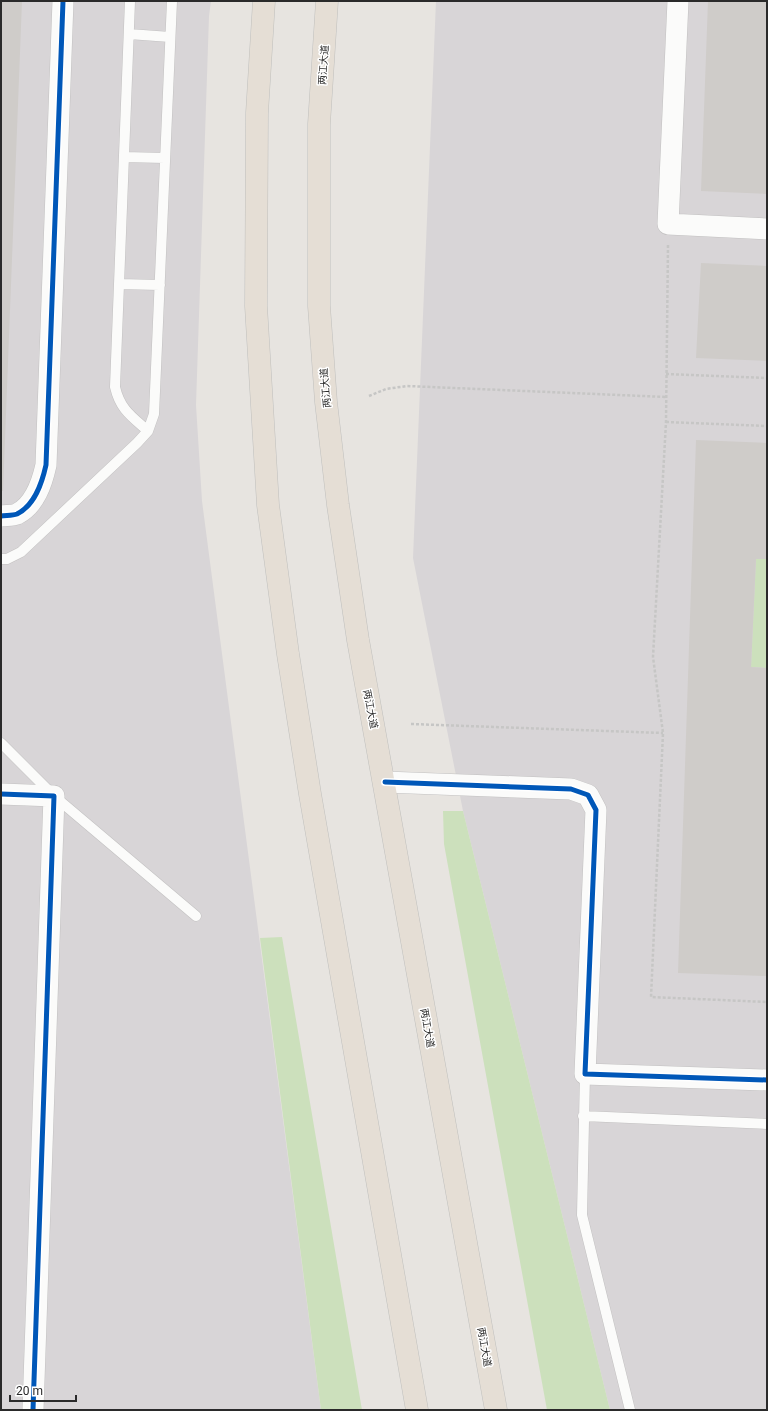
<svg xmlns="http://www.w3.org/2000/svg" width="768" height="1411" viewBox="0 0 768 1411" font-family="Roboto,'Noto Sans SC',sans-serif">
<rect width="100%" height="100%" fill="#e7e4e0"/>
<path fill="#d8d5d7" d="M1 1H211L209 16 196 405 202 501 321 1410H1Z
M436 1H767V1410H610L463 811 413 558Z"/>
<path fill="#cce0bc" d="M756 559H767V668L751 667Z
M443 811H463L610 1410H547L444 844Z
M282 937 362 1410H321L260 938Z"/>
<path fill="#cfccc9" d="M1 1H22L3 491H1Z
M708 1H767V194L701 191Z
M701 263 767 266V361L696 358Z
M696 440 767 443V559H756L751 667 767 668V976L678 973Z"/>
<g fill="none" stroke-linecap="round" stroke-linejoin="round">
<defs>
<path id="service" d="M130 1 115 387C120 409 131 416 148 431
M129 34 170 37
M124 157 165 158
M119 284 160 285
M1 559H7L21 552 137 443 148 431 154 414 172 1
M1 743 54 796 196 916
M585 1074 582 1215 630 1410
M583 1116 767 1124"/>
<path id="minor" d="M678 1 668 224 767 229
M1 516C5 515 12 516 17 514 35 505 42 483 46 465L63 1
M385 782 571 789 588 795 596 810 585 1074 767 1080
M1 794 54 796 33 1410"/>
<path id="trunk" d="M264 1 257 113 256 306 268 505 288 654 310 794 417 1410
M327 1 319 124V306L326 402 338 505 358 640 496 1410"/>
</defs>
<use href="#service" stroke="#c2c1c1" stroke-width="11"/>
<use href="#minor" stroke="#c2c1c1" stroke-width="22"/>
<use href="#trunk" stroke="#bfbfbd" stroke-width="23"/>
<path stroke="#c6c6c5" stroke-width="2.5" stroke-dasharray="3 2" stroke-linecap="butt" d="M668 245 666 422 653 657 663 733 651 997 767 1002
M666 374 767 378
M369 396 386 389 407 386 666 397
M666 422 767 426
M411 724 663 733"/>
<use href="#service" stroke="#fbfbfa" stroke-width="10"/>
<use href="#minor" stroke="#fbfbfa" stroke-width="21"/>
<use href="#trunk" stroke="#e5ded5" stroke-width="22"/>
<defs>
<path id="cycleway" d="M1 516C5 515 12 516 17 514 35 505 42 483 46 465L63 1
M385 782 571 789 588 795 596 810 585 1074 767 1080
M1 794 54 796 33 1410"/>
</defs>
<use href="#cycleway" stroke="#fff" stroke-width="8"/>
<use href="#cycleway" stroke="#0057b8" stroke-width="5"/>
</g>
<g text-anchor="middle" stroke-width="3" stroke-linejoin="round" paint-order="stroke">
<g font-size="10" fill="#2a2a2a" stroke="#fff">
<text transform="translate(323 65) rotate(-86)" y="4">两江大道</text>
<text transform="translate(325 388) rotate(-95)" y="4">两江大道</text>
<text transform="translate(371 709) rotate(79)" y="4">两江大道</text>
<text transform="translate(428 1028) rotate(80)" y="4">两江大道</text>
<text transform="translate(485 1347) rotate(80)" y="4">两江大道</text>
</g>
</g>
<rect width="768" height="1411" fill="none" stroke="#2a2a2a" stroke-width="4"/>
<path d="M10 1395v6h66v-6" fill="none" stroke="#2a2a2a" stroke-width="2"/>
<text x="16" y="1395" font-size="12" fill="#2a2a2a" stroke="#ffffff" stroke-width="3" paint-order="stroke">20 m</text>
</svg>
